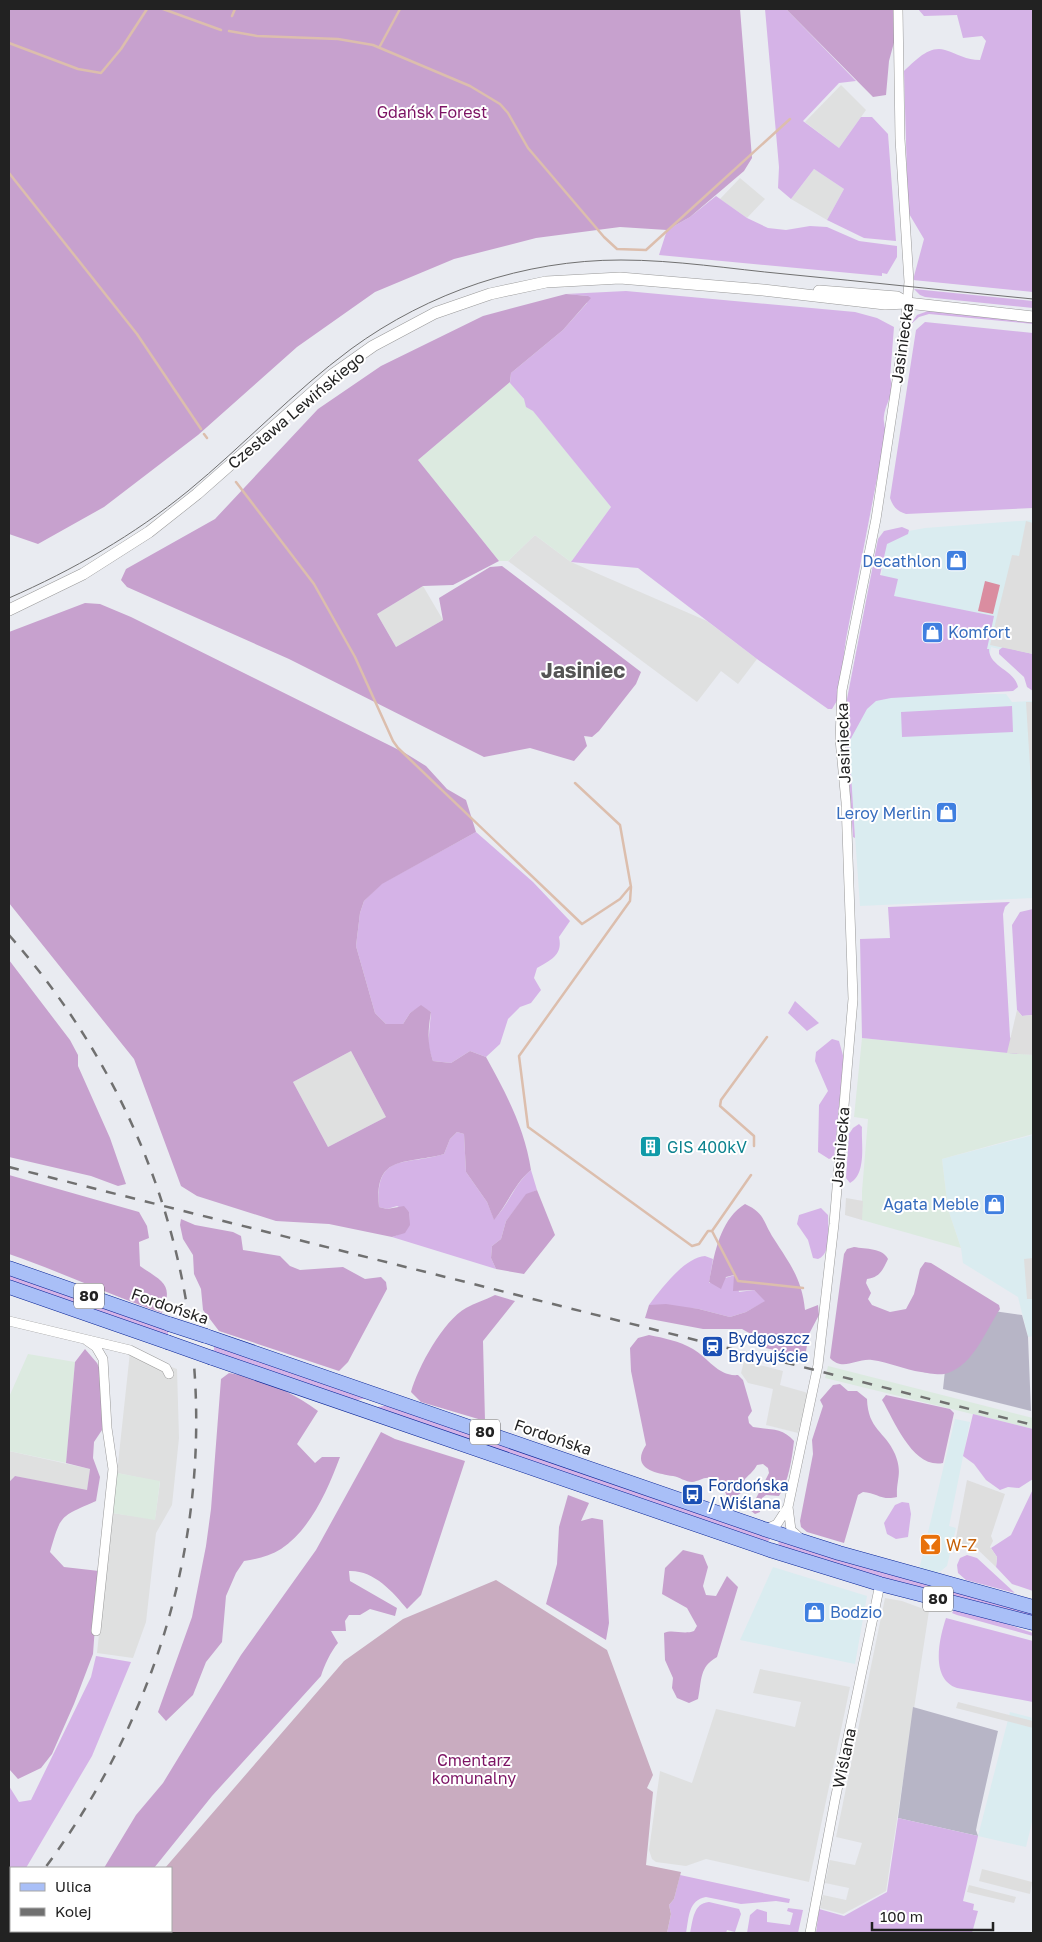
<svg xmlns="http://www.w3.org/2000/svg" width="1042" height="1942" viewBox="0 0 1042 1942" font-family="'Golos Text',sans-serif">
<rect width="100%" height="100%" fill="#e9ebf1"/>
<path fill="#dfe0e0" d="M841 85 866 110 839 148 805 122Z
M814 169 844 189 827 220 791 199Z
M740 178 765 199 747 218 720 199Z
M535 535 571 562 707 621 757 659 738 684 721 671 697 702 508 561Z
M423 586 443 620 396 647 377 614Z
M351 1051 386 1117 328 1147 293 1082Z
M130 1352 177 1369 179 1438 172 1505 156 1533 146 1622 133 1658 97 1653 112 1513 155 1519 160 1482 117 1473Z
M744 1361 783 1371 780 1385 808 1393 798 1433 766 1425 773 1389 748 1383 741 1373Z
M9 1451 90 1469 87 1491 15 1476 9 1482Z
M885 1598 902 1601 929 1611 886 1891 843 1914 820 1908 823 1895 846 1900 849 1888 825 1883 830 1860 855 1865 862 1843 836 1837Z
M760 1669 850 1687 809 1882 706 1859 686 1866 656 1862 652 1859 649 1850 660 1771 692 1783 716 1709 795 1727 801 1702 753 1693Z"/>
<path fill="#daecf0" d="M1033 520V657L991 647 984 688 889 694H1006L1012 702 1033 701V898L860 906 848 736 879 593 887 535 925 528Z
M1033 1135V1336L1028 1337 1018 1297 963 1263 961 1248 948 1209 942 1159Z
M955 1419 970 1422 949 1526 956 1528 947 1566 937 1574 919 1570Z
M773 1567 867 1596 855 1664 740 1640Z
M1010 1712 1033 1718V1818L1026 1847 978 1836Z"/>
<path fill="#dceae0" d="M510 382 611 507 571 562 535 535 508 561H499L418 460Z
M862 1038 1033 1055V1134L942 1159 948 1209 961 1248 862 1220V1191L868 1119 854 1117Z
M28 1354 75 1362 66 1463 9 1451V1397Z
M828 1366 1033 1418V1429L825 1378Z
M117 1473 160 1481 155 1520 112 1513Z"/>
<path fill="#b7b5c6" d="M952 1305 1022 1315 1028 1337 1031 1411 943 1389Z
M913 1707 998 1731 978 1820 976 1830 978 1836 898 1818Z"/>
<path fill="#d5b3e7" d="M765 9H786L856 81 839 83 803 121 839 148 861 117H872L888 134 896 241 864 238 827 220 844 189 814 169 791 199 778 188 779 167Z
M918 9H1033V292L913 280 924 239 908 212 904 71C915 61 929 45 945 50 958 54 966 60 980 60L986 41 982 36 963 38 957 15 924 16Z
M716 196 747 218 768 228 786 230 810 226 827 227 859 241 897 246V257L887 274 882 273V276L659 255 667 230 690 217Z
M914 289 1033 301V308L925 297 920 295Z
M626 291 855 312 877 318 894 327 890 378C896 391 885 404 884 416 883 421 885 427 886 432L846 639 838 699 832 709H828L757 659 638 568 571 562 611 507 533 411 526 407 524 399 510 383 511 373 563 330 587 303 588 296 566 294Z
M928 311 1033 320V324L929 314 919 317 910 325 917 315Z
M925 322 1033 333V508L906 514C897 511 893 507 890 498L916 330Z
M902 527 909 530 908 534 887 544 880 575 898 579 894 596 994 616 987 649H989C989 667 1015 670 1018 687L1013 691 891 698 876 701 867 709 849 742 855 838 853 837 846 739 847 699 878 539 884 531Z
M1003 647 1033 654V691L1027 687 1024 677 999 654V650Z
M1012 706 1013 732 902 737 901 712Z
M476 832 533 882 570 921 559 937C563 955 551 960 537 968L534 978 541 990 531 1003 520 1007 508 1019 500 1044 486 1057 470 1051 451 1063 433 1061 428 1046 431 1012 421 1006 410 1013 403 1024H386L375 1013 356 946 360 913 364 901 381 884Z
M1010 902 1005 907 1003 914 1010 1037 1019 1054 862 1038 860 939 890 938 888 907Z
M1033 909V1015L1022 1016 1017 1010 1012 925 1020 912Z
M795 1001 819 1023 807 1031 788 1013Z
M832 1039 839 1041 844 1059 834 1157 829 1159 818 1152 819 1105 828 1091 815 1061 816 1052Z
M859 1124 862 1127C861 1143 867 1174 850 1183L846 1178 849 1134 853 1128Z
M457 1132 464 1134 466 1172 487 1202 494 1219C509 1205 514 1184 531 1170L537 1190 526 1195 506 1221 501 1239 492 1246 491 1258 496 1269 392 1237C407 1232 410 1228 409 1212L397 1206 387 1209 379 1207C375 1152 405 1166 444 1154L450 1139Z
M821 1208 828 1215C828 1227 832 1254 818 1259L813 1258 808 1240 797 1224 799 1215Z
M705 1256 713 1259 709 1283 735 1275 739 1292 754 1290 766 1301 746 1312 730 1317 699 1309 649 1305C661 1289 685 1257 705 1256Z
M9 1273 168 1328V1336L9 1282Z
M214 1344 368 1398 352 1401 214 1352Z
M389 1405 766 1535 770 1540 763 1543 372 1408Z
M973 1414 1033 1429V1479L1019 1488 1008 1487 1000 1490 986 1480 974 1464 963 1456Z
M1033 1489V1591L1012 1584 996 1567 997 1557 991 1548 1011 1535Z
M902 1502 909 1503 911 1514 908 1537 896 1539 887 1534 884 1523 895 1505Z
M781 1540 1033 1612V1619L900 1584 781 1547 778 1543Z
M967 1555 977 1558 1015 1593 966 1580 958 1573 957 1565 960 1558Z
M954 1610 995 1620 1033 1633V1636L957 1615 952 1613Z
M946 1618 1033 1641V1702L957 1688C930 1679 939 1639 946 1618Z
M96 1656 131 1662 92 1756 26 1868H11V1874L9 1872V1786L19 1802 31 1800 91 1677Z
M898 1818 978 1836 963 1901 974 1904 973 1910 978 1911 972 1933H816L819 1909 844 1916 887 1892Z
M680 1875 790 1899 789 1903 776 1901 741 1904 706 1897C688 1900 689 1918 686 1933H667L671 1914 669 1905 674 1899Z
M709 1902 739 1909 741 1914 735 1932 727 1930 726 1933H690C693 1921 693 1903 709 1902Z
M788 1908 803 1910 798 1933H747L750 1915 757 1909 767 1912V1922L790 1925 793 1913 787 1911Z"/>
<path fill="#c7a1ce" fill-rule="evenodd" d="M9 9H740L752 158 744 171 690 217 667 230 620 227 536 238 454 259 375 292 297 347 198 435 104 507 38 544 9 534Z
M786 9H903L889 61 886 95 873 97Z
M566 294 588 296 591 298 563 330 511 373 510 382 418 460 499 561 453 585 423 586 377 614 396 647 443 620 439 598 490 567 502 566 641 672 636 684 599 731 592 737 584 736 587 746 574 761 530 748 484 757 289 659 127 587 121 580 126 569 215 519 318 409 381 366 483 316Z
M85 603 100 604 131 617 405 753 426 766 447 789 466 800 476 832 382 884 364 901 360 913 356 946 375 1013 386 1024H403L410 1013 421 1005 431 1012C428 1030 427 1044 433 1061L451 1063 470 1051 486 1057C506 1093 525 1129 531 1170 514 1184 508 1204 494 1220L487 1202 466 1172 464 1134 457 1132 450 1139 444 1154C406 1165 374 1153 379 1207L387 1209 404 1206 409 1212 410 1225 405 1233 392 1237 329 1224 276 1221 197 1196 181 1186 134 1059 9 903V632ZM351 1051 386 1117 328 1147 293 1082Z
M9 960 70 1040 78 1055V1066L110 1138 126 1184 118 1186 91 1176 9 1157Z
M9 1175 139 1212 147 1226 149 1238 139 1242 140 1266C163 1282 174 1284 162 1313 110 1295 61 1272 9 1254Z
M537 1190 555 1235 524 1274 496 1269 491 1258 492 1246 501 1239 506 1221 526 1194Z
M745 1204C765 1213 763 1222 774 1239 790 1264 802 1279 805 1310L818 1305 819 1315 809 1334 805 1357 761 1347 760 1339 742 1329H703L645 1318 649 1305 666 1304 699 1309 730 1317 746 1312 765 1301 754 1290 733 1291 734 1275 726 1277 721 1289 709 1282C714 1255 720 1219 745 1204Z
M181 1219 195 1225 233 1232 241 1236 243 1250 280 1256 290 1266 300 1270 343 1267 365 1279 381 1277 386 1282 387 1289 348 1362 339 1371 219 1331 203 1310 201 1289 194 1274 193 1255 183 1239 180 1225Z
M854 1247C866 1249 883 1248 888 1259 882 1271 880 1277 867 1279L866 1283 871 1293 868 1299 872 1305 890 1312 906 1309 914 1294 920 1269 925 1262 931 1263 999 1305 1000 1309C986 1330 974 1364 948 1373 941 1376 928 1373 921 1372 905 1370 889 1362 872 1360 856 1358 843 1372 830 1358L844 1254 847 1249Z
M495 1295 515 1301 483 1341 485 1421 421 1402 411 1392C418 1367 443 1321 466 1308 475 1303 485 1300 495 1295Z
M649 1335C664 1338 679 1341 693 1349 708 1358 719 1377 738 1375L743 1380 752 1411 748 1417 749 1423 753 1427C769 1430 782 1427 794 1441 792 1458 789 1481 779 1496L766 1495 762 1498 760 1512 755 1514 750 1510 769 1473 768 1468 763 1464 757 1465C750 1478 742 1475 741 1493L730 1500C724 1494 724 1483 714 1479 705 1475 700 1481 692 1482 686 1482 679 1477 673 1476 656 1473 630 1469 646 1445L631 1371 630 1348 638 1338Z
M85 1349 97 1363 103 1376 105 1415 102 1430 94 1442 93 1458 100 1477 96 1501C60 1517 61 1514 50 1552L64 1567 99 1571 93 1654 74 1704 52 1754 41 1768 18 1779 9 1769V1482L15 1476 87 1490 90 1469 66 1463 75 1362Z
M229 1373C262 1378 290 1391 318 1411L297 1444 315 1463 322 1457H340C328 1489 311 1529 281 1549 270 1556 257 1559 244 1561L236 1573 226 1596 222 1642 206 1662 193 1695 166 1721 158 1712 192 1617 206 1546 211 1509 221 1379Z
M840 1384 848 1391H857L867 1399C868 1430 885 1431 895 1454 903 1474 896 1479 897 1497 882 1501 877 1493 863 1492L858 1495 844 1543 807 1532 801 1527 800 1521 813 1454 812 1440 823 1406 820 1400 833 1385Z
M886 1395 950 1409 954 1413 943 1463C913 1469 895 1422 882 1400Z
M381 1432 395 1439 465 1461 421 1595 407 1609C393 1592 374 1570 349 1571L350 1581 397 1608 395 1616 370 1609 360 1615H349L345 1621 346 1631H331L338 1643C331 1651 324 1666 321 1676L212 1796 154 1868H104L136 1815 163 1783 241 1655 316 1550Z
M568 1495 589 1503 581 1521 592 1518 603 1520 609 1623 606 1640 546 1604 557 1564 559 1527Z
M683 1550 703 1555 708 1567 703 1586 706 1595 716 1596 727 1576 738 1587 717 1657C699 1667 702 1680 698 1699L689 1703 677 1698 672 1688 673 1678 665 1660 664 1633C673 1629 683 1635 694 1631L697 1626 687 1608 662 1594 665 1568Z"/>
<path fill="#c9acc0" d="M496 1580 607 1650 653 1775 647 1788 653 1792 646 1865 681 1872 674 1899 669 1905 671 1914 667 1933H137V1931H171V1868H165L344 1661 403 1619Z"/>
<path fill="#da8da0" d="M985 581 1000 585 993 614 978 611Z"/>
<path fill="#dedede" d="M1026 521 1033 523V654L990 645 1012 555 1019 556Z
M1026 702H1033V815Z
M1017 1010 1022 1016 1033 1015V1055L1007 1053Z
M846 1198 863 1201 862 1220 845 1215Z
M1033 1258V1299H1027L1024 1259Z
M967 1480 1005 1494 991 1536 993 1541 990 1547 997 1557 996 1567 975 1547 955 1543Z
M958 1702 1033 1721V1728L956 1708Z
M982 1869 1032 1882 1030 1894 979 1881Z
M969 1885 1016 1897 1014 1903 967 1892Z"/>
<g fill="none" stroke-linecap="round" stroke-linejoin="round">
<path stroke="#dcbead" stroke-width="2.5" d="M163 9 221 30
M232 16 235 9
M229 31 257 36 338 39 373 45 470 86 500 104 508 113 528 148 604 237 617 249 646 250 790 119
M9 43 78 69 101 73 121 49 147 9
M380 46 400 9
M9 173 137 334 201 429
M204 434 207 438
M236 482 314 584 355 657 393 741 398 748 582 924 620 899 630 887
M575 783 620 825 631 887 630 901 519 1056 528 1127 692 1246 699 1244 708 1231H712L738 1281 803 1288
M754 1146V1136L720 1106 721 1100 767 1037
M712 1231 751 1175"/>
<defs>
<path id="minor" d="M9 1321 130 1350 166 1368 169 1374
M86 1340 96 1347 103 1359 107 1428 113 1469 96 1631
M766 1529 777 1524 788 1507
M800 1538 791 1530 788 1507 818 1365 834 1224 853 999 846 802 840 739 842 690 876 519 905 328 909 282 900 139 898 9
M810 1933 835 1800 880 1584"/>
<path id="tertiary" d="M819 291 897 297 907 303
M9 610 83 574 149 532 197 494 332 375 373 346 435 313 490 294 546 282 620 278 763 290 885 304 907 303 1033 317"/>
<path id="primary" d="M9 1268 169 1324
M9 1287 167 1342
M206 1336 764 1529 839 1553 1033 1607
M212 1358 770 1550 880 1584 1033 1623"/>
</defs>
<use href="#minor" stroke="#999" stroke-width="10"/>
<use href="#tertiary" stroke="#999" stroke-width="12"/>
<use href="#primary" stroke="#0a2496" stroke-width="15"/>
<use href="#minor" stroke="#fff" stroke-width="9"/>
<use href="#tertiary" stroke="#fff" stroke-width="11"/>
<use href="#primary" stroke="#a9bff7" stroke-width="14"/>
<path stroke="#707070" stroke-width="1" d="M9 598C73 570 134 535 188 491 244 445 293 392 351 349 429 292 524 260 621 260 676 260 731 269 785 274 868 282 950 291 1033 299"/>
<path stroke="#707070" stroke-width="2.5" stroke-dasharray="10 10" stroke-linecap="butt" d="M9 935C246 1204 258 1581 45 1868
M9 1167 1033 1425
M9 1905 11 1902"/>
<defs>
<path id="primary-bridge" d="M169 1324 206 1336
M167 1342 212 1358"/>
</defs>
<use href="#primary-bridge" stroke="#0a2496" stroke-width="15" stroke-linecap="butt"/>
<use href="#primary-bridge" stroke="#a9bff7" stroke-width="14"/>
</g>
<defs>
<symbol id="shop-square" viewBox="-11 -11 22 22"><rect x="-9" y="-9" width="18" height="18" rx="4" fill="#3f7fe0" stroke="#fff"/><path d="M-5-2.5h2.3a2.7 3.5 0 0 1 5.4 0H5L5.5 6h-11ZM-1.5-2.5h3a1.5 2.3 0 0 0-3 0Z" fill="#fff"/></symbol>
<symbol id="building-square" viewBox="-11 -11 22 22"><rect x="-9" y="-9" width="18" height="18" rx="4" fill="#0f9aa8" stroke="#fff"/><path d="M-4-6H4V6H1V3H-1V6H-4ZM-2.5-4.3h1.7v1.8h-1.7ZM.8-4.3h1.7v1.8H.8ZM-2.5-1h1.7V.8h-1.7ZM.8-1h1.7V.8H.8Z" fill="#fff"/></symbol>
<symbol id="station-square" viewBox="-11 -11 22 22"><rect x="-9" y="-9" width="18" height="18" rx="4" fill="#1a4fb4" stroke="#fff"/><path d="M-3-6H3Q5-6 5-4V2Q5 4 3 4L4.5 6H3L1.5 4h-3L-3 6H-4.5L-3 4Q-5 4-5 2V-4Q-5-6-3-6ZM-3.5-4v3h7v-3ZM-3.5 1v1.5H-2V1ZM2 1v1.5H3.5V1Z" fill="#fff"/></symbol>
<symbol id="bus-square" viewBox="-11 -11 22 22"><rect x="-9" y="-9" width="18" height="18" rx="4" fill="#1a4fb4" stroke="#fff"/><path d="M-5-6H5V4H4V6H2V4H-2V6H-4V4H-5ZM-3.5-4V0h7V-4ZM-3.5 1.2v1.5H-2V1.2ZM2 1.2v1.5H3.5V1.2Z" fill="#fff"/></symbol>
<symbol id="bar-square" viewBox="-11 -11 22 22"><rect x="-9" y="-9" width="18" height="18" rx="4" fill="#e8710a" stroke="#fff"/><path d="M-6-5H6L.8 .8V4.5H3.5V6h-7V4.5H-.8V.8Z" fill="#fff"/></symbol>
</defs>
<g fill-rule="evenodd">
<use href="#shop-square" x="944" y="548" width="25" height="25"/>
<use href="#shop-square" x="920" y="620" width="25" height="25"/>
<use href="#shop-square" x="934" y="800" width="25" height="25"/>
<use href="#building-square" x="638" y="1134" width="25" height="25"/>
<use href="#shop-square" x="982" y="1192" width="25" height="25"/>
<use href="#station-square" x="700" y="1334" width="25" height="25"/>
<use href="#bus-square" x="680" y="1482" width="25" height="25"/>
<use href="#bar-square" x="918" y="1532" width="25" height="25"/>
<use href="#shop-square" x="802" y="1600" width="25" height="25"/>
</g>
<g text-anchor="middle" stroke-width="4" stroke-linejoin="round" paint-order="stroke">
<g fill="#fff" stroke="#646464" stroke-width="1">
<rect x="74" y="1283.5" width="30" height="25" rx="4"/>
<rect x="470" y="1419.5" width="30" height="25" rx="4"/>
<rect x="923" y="1586.5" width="30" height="25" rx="4"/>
</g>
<g font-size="15" font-weight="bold" fill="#222">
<text x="89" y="1301">80</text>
<text x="485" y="1437">80</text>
<text x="938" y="1604">80</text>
</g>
<g font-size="16" fill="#7c1364" stroke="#fff">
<text x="432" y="118">Gdańsk Forest</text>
<text x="474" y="1766">Cmentarz<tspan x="474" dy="18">komunalny</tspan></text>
</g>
<g font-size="16" fill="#222" stroke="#fff">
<text transform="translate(902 343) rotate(-82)" y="6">Jasiniecka</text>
<text transform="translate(296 410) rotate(-40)" y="6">Czesława Lewińskiego</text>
<text transform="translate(843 743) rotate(-92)" y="6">Jasiniecka</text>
<text transform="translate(840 1147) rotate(-85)" y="6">Jasiniecka</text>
<text transform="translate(170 1306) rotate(19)" y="6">Fordońska</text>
<text transform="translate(553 1437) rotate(19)" y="6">Fordońska</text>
<text transform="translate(844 1758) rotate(-78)" y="6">Wiślana</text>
</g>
<g font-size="16" fill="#366cbe" stroke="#fff" text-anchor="end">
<text x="941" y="567">Decathlon</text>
<text x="948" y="638" text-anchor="start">Komfort</text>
<text x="931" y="819">Leroy Merlin</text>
<text x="979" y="1210">Agata Meble</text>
<text x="830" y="1618" text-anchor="start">Bodzio</text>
</g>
<g font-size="16" fill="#0d838f" stroke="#fff" text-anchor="start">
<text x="667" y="1153">GIS 400kV</text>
</g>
<g font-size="16" fill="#164399" stroke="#fff" text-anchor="start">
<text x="728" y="1344">Bydgoszcz<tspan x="728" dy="18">Brdyujście</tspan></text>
<text x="708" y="1491">Fordońska<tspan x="708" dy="18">/ Wiślana</tspan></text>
</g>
<g font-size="16" fill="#c56008" stroke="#fff" text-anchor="start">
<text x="946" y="1551">W-Z</text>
</g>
<g font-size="21" font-weight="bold" fill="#555" stroke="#fff">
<text x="583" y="678">Jasiniec</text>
</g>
</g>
<rect width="1042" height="1942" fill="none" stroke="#222222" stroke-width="20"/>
<rect x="10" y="1867" width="162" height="65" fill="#ffffff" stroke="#a7a7a7"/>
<rect x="20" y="1883" width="25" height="8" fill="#a9bff7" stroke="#a7a7a7"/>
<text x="55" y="1892" font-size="15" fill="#222222">Ulica</text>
<rect x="20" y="1908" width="25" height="8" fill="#707070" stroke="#a7a7a7"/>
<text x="55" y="1917" font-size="15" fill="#222222">Kolej</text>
<path d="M872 1922v8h121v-8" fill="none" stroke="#222222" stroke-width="2.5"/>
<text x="880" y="1922" font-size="15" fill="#222222" stroke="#ffffff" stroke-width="4" paint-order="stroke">100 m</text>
</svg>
